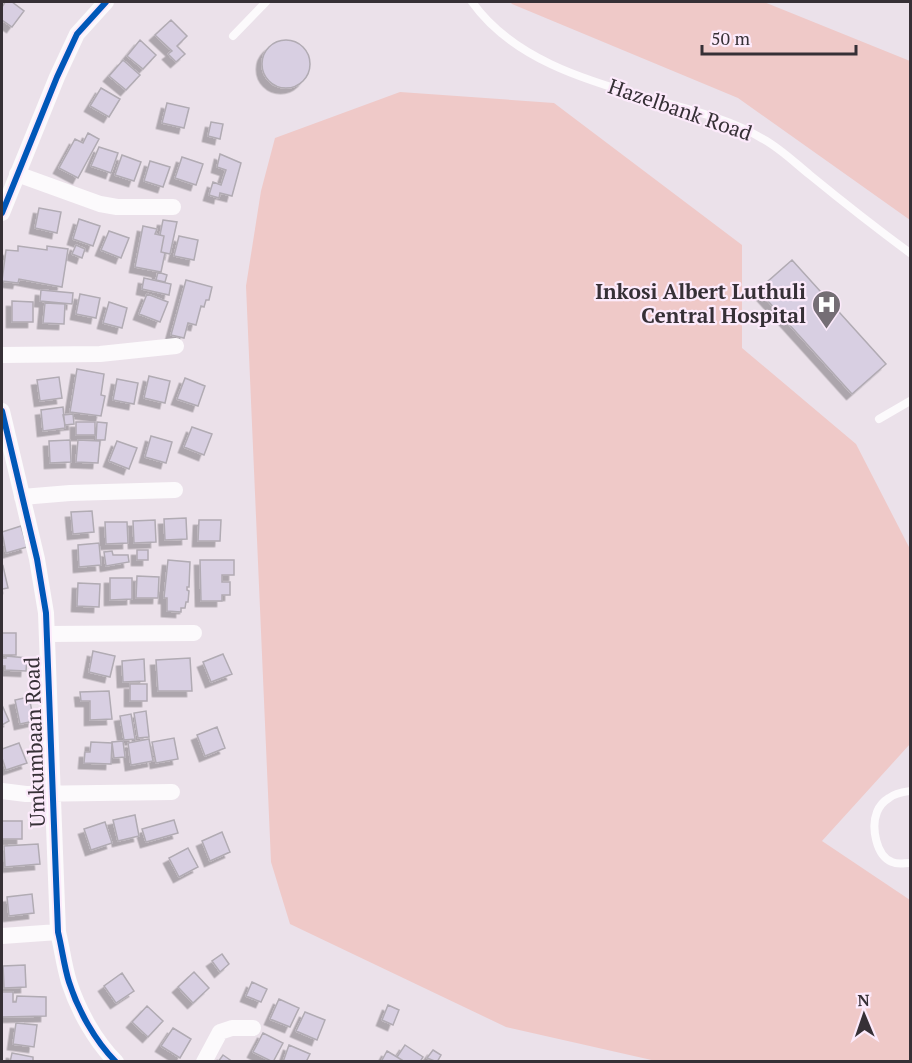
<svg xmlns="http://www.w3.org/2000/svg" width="912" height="1063" viewBox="0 0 912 1063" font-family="'PT Serif',serif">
<defs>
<filter id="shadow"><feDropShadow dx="-5.5" dy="5.5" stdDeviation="0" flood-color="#0004"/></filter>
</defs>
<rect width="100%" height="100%" fill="#ebe1ea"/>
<path fill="#efc9c8" d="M510 2H764L910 61V220L738 98 512 4Z
M400 92 554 103 742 245V348L856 444 910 549V744L822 841 910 900V1061H656L506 1027 290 924 271 862 246 286 261 191 275 138Z"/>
<path fill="#d8cfe2" stroke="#b1abb3" stroke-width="1.5" filter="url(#shadow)" d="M5 2H12L24 11 12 27 2 20V7Z
M171 20 187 36 177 46 185 54 176 62 168 54 172 51 155 35Z
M140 40 156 55 143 69 127 56Z
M262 64a24 24 0 1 1 48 0a24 24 0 1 1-48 0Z
M123 60 140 75 126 90 109 76Z
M101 88 120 99 109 117 90 106Z
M167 103 189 108 184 128 162 123Z
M211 122 223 124 220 139 208 136Z
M88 133 99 139 78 178 59 168 75 139 83 143Z
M99 147 118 153 111 173 91 166Z
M220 154 241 163 232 196 220 193 219 198 209 195 213 182 221 185 226 170 217 167Z
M122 155 141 162 134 181 115 175Z
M182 157 203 164 196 185 175 178Z
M150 161 170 167 163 187 144 181Z
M39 208 61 212 57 233 35 228Z
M79 219 100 226 93 246 73 239Z
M163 220 177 222 170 254 161 252 164 236 160 235Z
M143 226 157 229 155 234 164 236 161 252 165 253 161 272 135 267Z
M109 231 129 238 121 258 101 250Z
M179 236 198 240 194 260 174 256Z
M76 245 85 249 82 258 72 254Z
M18 246 47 250V246L68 249 62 287 19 279 18 283 2 281 6 250 18 251Z
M792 260 886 364 852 394 758 290Z
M158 272 167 275 165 282 156 280Z
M144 278 171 284 169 295 142 289Z
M186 280 212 287 209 300H206L204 307 201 306 196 325 188 323 184 338 171 335Z
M41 290 73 293 72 304 40 301Z
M80 294 100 298 96 318 76 314Z
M147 294 168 302 160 322 139 314Z
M12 301 33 302V322H12Z
M109 302 127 308 122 328 103 323Z
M45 303 65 304 64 324 43 323Z
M77 369 104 374 101 395 105 396 101 416 70 412Z
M149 376 170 381 165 403 144 398Z
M59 377 62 398 40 401 37 380Z
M185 378 205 386 198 406 177 399Z
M117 379 138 383 134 404 113 400Z
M63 407 65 428 43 431 41 410Z
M73 414 74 424 65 425 63 415Z
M76 422H95V435H76Z
M97 422 107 423 105 440H96Z
M192 427 212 434 204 455 184 447Z
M151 436 172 442 166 463 145 457Z
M70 440 71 462 50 463 49 441Z
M78 440 100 441 98 463 76 462Z
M117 441 137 448 129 469 109 461Z
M92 511 94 532 73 534 71 512Z
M186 518 187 539 165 540 164 519Z
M155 520 156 542 134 543 133 521Z
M199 520H221L220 541H198Z
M105 522H127L128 543 106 544Z
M21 526 27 547 6 553 2 532Z
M99 543 101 565 79 567 78 545Z
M137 550H148V560H137Z
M112 551 113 555H128L129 562 106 566 104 552Z
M168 560 190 562 189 587H187V590L189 591 188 602H186L185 608H181V612L167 611V598H164Z
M200 560H234V575H222V582H230V595H222V601H201Z
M3 566 8 588 2 589V567Z
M137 576 159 577 158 598H136Z
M110 578H132V599L110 600Z
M78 583 100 584 99 607 77 606Z
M2 633H16V655H2Z
M93 651 115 656 110 677 89 672Z
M223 654 232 674 211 682 203 662Z
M6 656 27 658 26 671 5 670V666H2V658H6Z
M190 658 192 691H158L156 660Z
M144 659 145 681 123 682 122 661Z
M130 684H147V701H130Z
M109 691 112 719 90 720V701H81L80 692Z
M29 697 34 721 20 724 15 700Z
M2 705 9 721 2 725Z
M146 711 149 737 138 738 134 713Z
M131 714 135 739 124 740 120 716Z
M217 727 225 748 205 756 197 735Z
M174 738 178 759 156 763 152 742Z
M149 739 153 761 131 765 128 743Z
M123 741 125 757 114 758 112 742Z
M91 742 112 743 111 764 84 763 85 752H90Z
M19 743 27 763 6 770 2 758V749Z
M135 815 139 836 118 841 113 820Z
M174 820 178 833 146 842 142 829Z
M2 821H22V839H2Z
M105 822 112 843 91 850 84 829Z
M222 832 230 852 210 861 202 841Z
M38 844 40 864 5 867 4 846Z
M188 848 198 867 179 877 169 858Z
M32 894 34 913 9 916 7 897Z
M222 954 229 964 220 972 212 961Z
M25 965 26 987 4 988 3 966Z
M194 972 209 988 193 1003 178 987Z
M122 973 134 991 116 1003 104 986Z
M252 982 267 989 261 1002 246 996Z
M2 992H13V1002H16L17 996 46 997V1016L2 1017Z
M279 999 299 1008 290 1027 270 1019Z
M388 1005 399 1010 393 1025 382 1020Z
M147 1006 163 1021 148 1037 132 1022Z
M305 1012 325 1020 317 1040 296 1031Z
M16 1023 37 1025 34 1047 13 1044Z
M173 1028 191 1039 180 1058 161 1046Z
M263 1033 283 1043 273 1062 253 1052Z
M289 1045 310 1054 306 1062H283Z
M405 1045 423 1057 420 1062H405L397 1057Z
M433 1050 441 1055 437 1062 427 1058Z
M387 1051 397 1057 405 1062H381Z
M12 1053 33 1057V1062H10Z
M223 1055 233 1062H218Z"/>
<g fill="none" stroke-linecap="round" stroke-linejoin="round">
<path stroke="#fcfafc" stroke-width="8" d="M472 2C512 58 584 80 648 98 687 109 728 118 763 139 780 148 795 163 810 175 843 202 876 228 910 253
M233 36 266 2
M879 419 910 401
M910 791C903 792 895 793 889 798 884 801 879 807 877 812 871 827 876 856 892 862 898 865 904 863 910 863"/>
<path stroke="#fcfafc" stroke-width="16" d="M17 174 100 204 117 207H173
M2 213 57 77 77 34 106 2
M2 355 100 354 176 346
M2 411 37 559 46 613 58 932C62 948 64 966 69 982 78 1010 95 1041 116 1062
M22 497 70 493 175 490
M47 634 194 633
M2 791 26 794 172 792
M2 936 58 932
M204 1062 220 1032 232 1028H253"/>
<defs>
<path id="cycleway" d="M2 213 57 77 77 34 106 2
M2 411 37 559 46 613 58 932C62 948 64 966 69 982 78 1010 95 1041 116 1062"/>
</defs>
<use href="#cycleway" stroke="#fceafb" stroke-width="10"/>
<use href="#cycleway" stroke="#0057b8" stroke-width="6"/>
</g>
<defs>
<symbol id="hospital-pin" viewBox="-11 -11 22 30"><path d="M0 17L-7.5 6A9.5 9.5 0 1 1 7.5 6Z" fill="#756e75" stroke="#fceafb"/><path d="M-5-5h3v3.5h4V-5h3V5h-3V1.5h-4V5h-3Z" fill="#fff"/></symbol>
</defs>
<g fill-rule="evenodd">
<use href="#hospital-pin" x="810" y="288" width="33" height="45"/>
</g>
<g text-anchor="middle" stroke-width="4.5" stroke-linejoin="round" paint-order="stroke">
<g font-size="21" fill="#363036" stroke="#fceafb">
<text transform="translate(680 110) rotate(19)" y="7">Hazelbank Road</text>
<text transform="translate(35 742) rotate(-92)" y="7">Umkumbaan Road</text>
</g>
<g font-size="21" font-weight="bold" fill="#363036" stroke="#fceafb" text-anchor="end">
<text x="806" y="299">Inkosi Albert Luthuli<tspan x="806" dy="24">Central Hospital</tspan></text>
</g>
</g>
<rect width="912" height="1063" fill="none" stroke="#363036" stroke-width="6"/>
<g transform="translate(864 1015) rotate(358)" stroke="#fceafb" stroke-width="4.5" paint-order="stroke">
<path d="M0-4.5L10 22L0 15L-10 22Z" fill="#363036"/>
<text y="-9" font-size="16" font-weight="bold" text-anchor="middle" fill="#363036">N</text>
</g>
<path d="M702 45v9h154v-9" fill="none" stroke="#363036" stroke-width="3"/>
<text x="711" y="45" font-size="18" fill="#363036" stroke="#fceafb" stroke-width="4.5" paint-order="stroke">50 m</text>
</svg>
